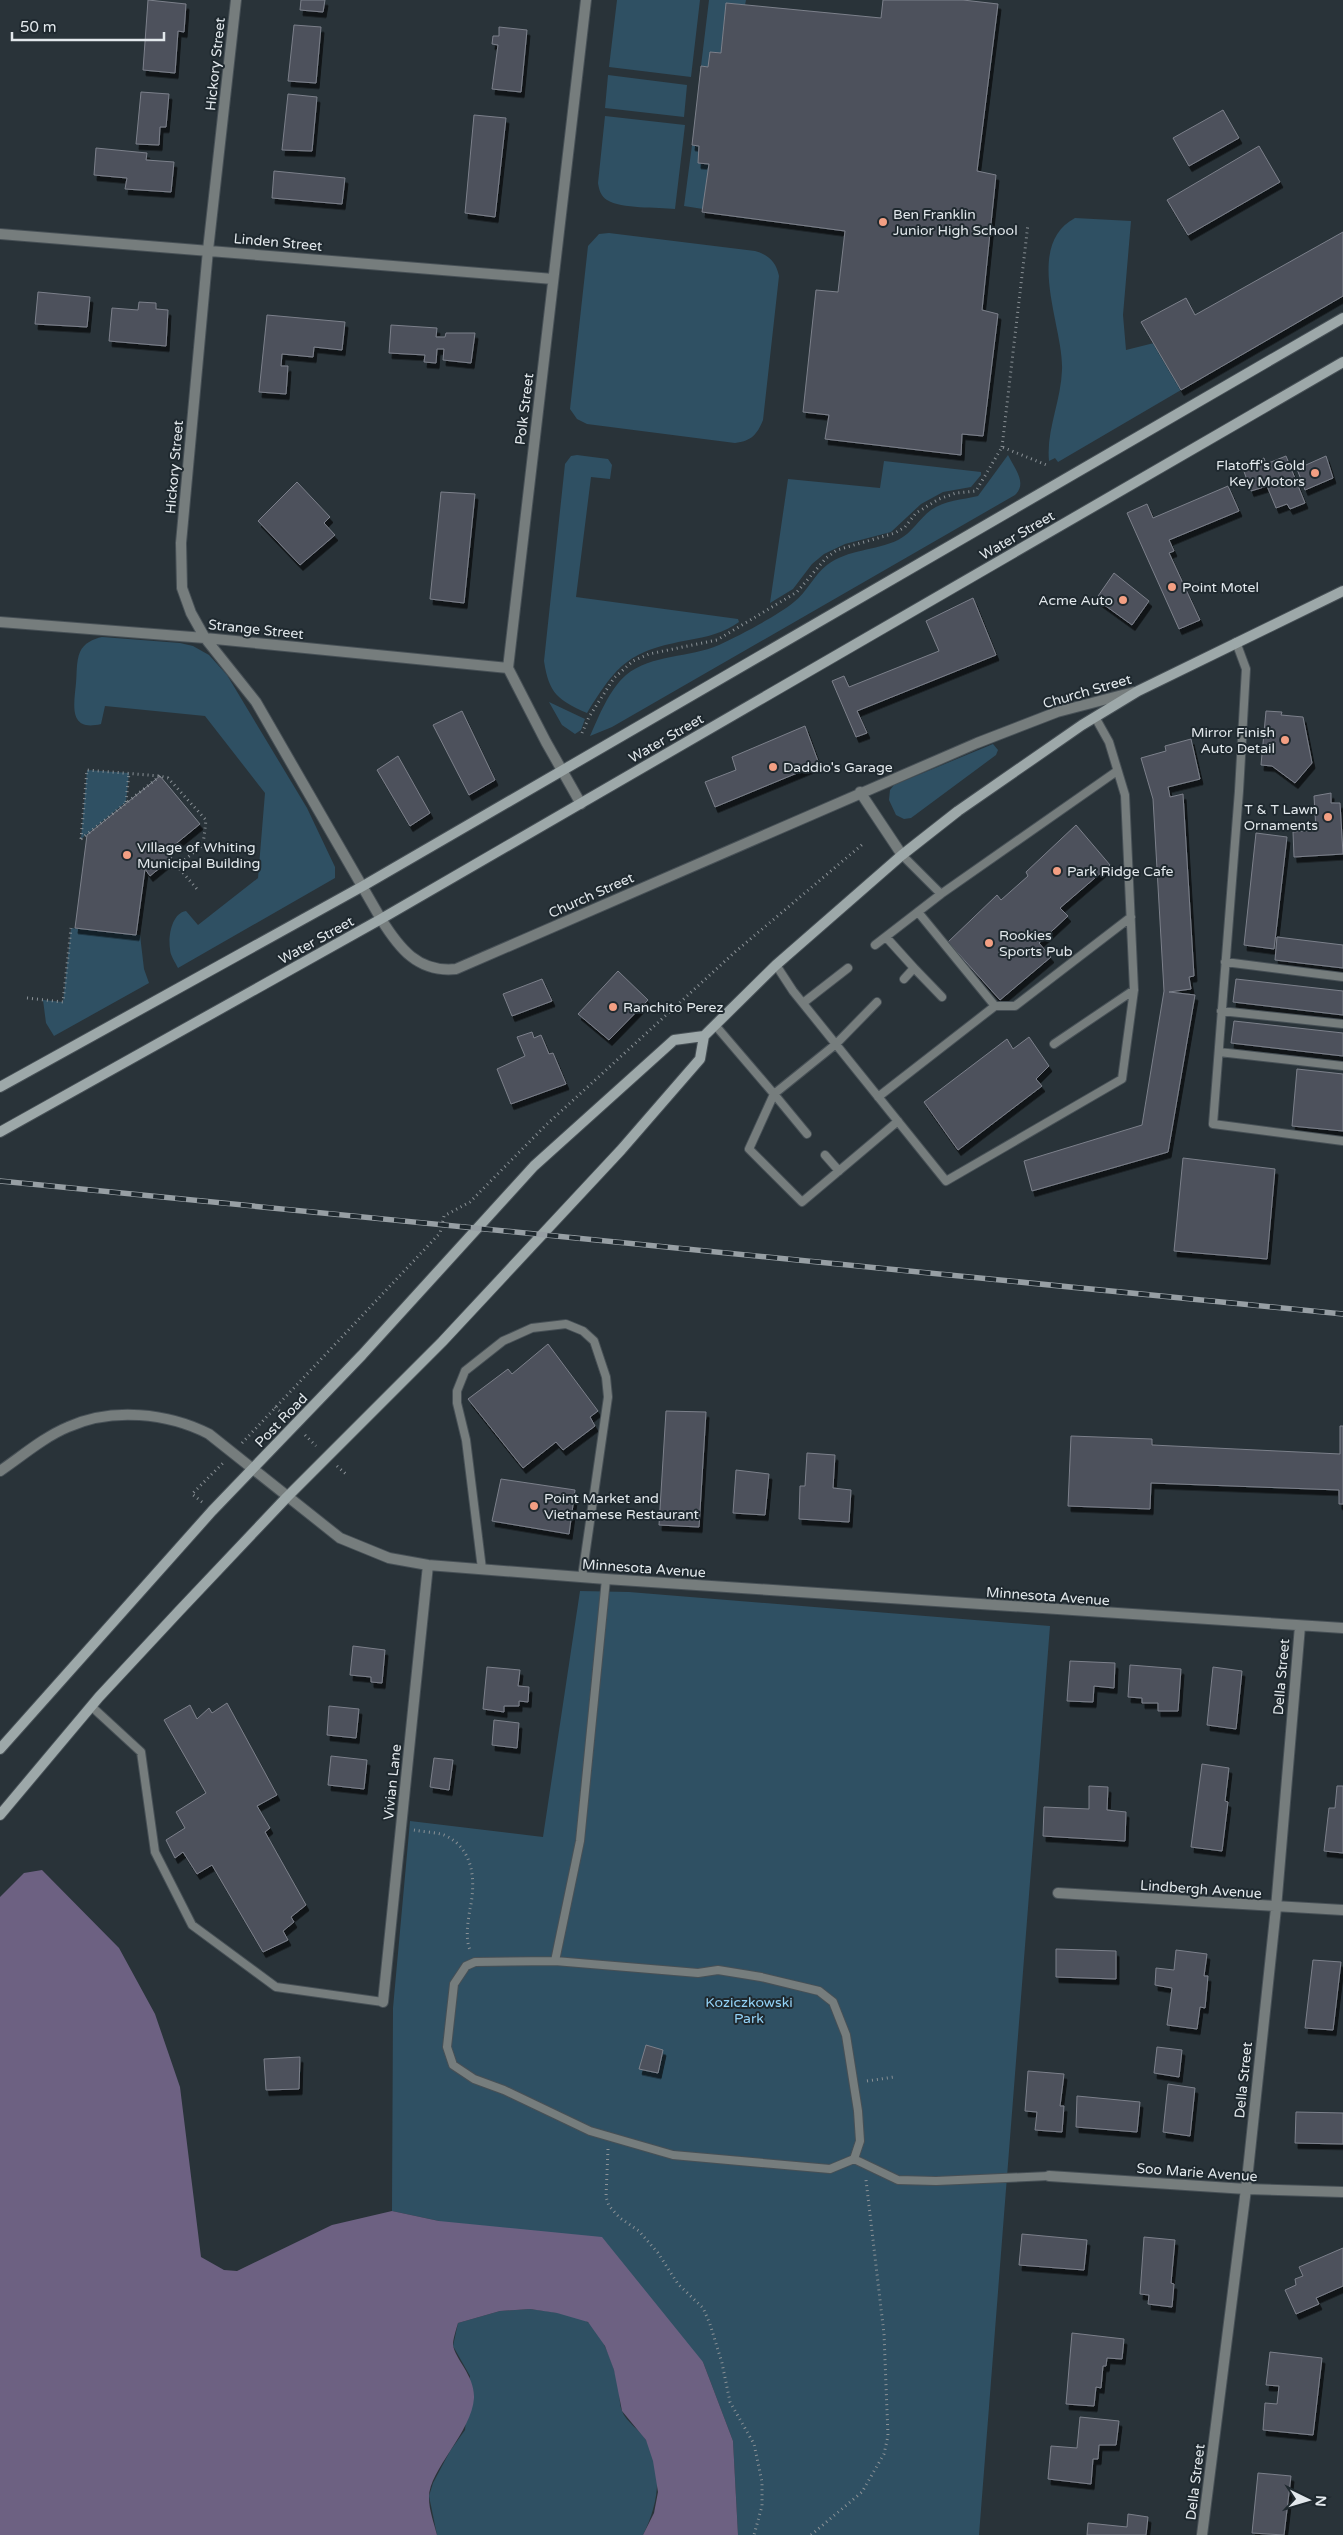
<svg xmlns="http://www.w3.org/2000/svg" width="1343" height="2535" viewBox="0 0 1343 2535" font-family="'Varela Round',sans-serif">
<defs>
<filter id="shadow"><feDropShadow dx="3" dy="5.5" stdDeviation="0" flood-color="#0009"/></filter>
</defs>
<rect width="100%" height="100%" fill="#293339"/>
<path fill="#2f5063" d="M617 0H700L691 77 609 67Z
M709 0H746L745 5 726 3 721 53 710 52 708 67 701 66Z
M608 75 687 85 684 117 605 108Z
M605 116 685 125 675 209C658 207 621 209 607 200 601 196 599 190 598 183Z
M692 145 699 146 698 163 709 164 703 209 684 206Z
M1075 218 1131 221 1123 315 1126 350 1154 343 1181 390 1058 462 1055 458 1049 461C1046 431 1061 401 1062 370 1064 327 1023 246 1075 218Z
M609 233 755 251C769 255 776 262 779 276L763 420C757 435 751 441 735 443L587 424 577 419 570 409 588 246 599 234Z
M577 455 608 459 612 465 610 479 591 477 576 597 738 619 739 622C724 633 706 637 689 640 629 651 618 663 587 713 558 700 549 694 544 661L565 464 571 456Z
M1008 455C1014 468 1028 483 1015 495L612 727 590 736C599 716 609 690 626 675 652 654 689 658 719 645 740 635 777 616 794 602 807 592 814 575 827 565 848 549 875 551 898 540 912 533 919 519 931 510 945 500 962 500 978 496Z
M884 461 981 472V475L971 487 943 492 921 504 891 532 845 544 824 554 812 564 793 589 770 603 788 479 880 488Z
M102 637 180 643 193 646 209 655 227 675 307 808 335 867V878L178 968C175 962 170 955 170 949 168 936 172 913 186 911L198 925 258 878 265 793 205 716 105 706 101 724C68 732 74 705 76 683 77 674 76 661 80 652 84 643 93 639 102 637Z
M549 702 585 719 581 730 575 734 562 725Z
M993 744 998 750 996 755 911 818 904 819 896 815 889 800 890 790 894 785Z
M87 770 129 773 126 802 81 839Z
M71 928 140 935 144 969 149 983 54 1036 46 1023 43 1000 63 1002Z
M580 1591 629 1592 1050 1626 979 2535H738L733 2441 703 2362 439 2221 392 2211 393 2008 410 1821 543 1837Z
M530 2309C543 2311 579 2314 589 2323 605 2339 614 2366 619 2388 620 2395 619 2404 622 2411 626 2422 640 2430 646 2440 664 2471 658 2505 643 2535H437L429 2496 433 2483 450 2451 465 2430 470 2376 453 2346 458 2323 500 2311Z"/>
<path fill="#6d6182" d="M42 1870 119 1948 155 2014 180 2087 201 2257 224 2270 237 2271 332 2225 392 2211 439 2221 602 2237 703 2362 733 2441 738 2535H643L654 2513 658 2492 653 2461 646 2440 622 2411 614 2370 605 2346 588 2322 557 2313 530 2309 500 2311 458 2323C456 2330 453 2339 453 2345 455 2359 475 2376 474 2398 472 2432 428 2471 429 2498 429 2510 434 2523 437 2535H0V1897L24 1873Z"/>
<path fill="#4d515b" stroke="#7c808b" filter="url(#shadow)" d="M148 0 186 4 184 32 178 31 175 73 143 70Z
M301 0H325L323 12 300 10Z
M883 0H963L998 4 977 171 996 175 982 310 998 314 983 436 962 434 961 455 825 439 829 415 803 412 816 290 838 292 845 231 702 212 709 164 698 163 699 146 692 145 701 66 708 67 710 52 721 53 726 3 881 18Z
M294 25 321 27 316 83 288 81Z
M499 27 527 30 521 92 492 89 498 45 492 44 493 36H499Z
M141 92 169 94 166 127H160L159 145 136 144Z
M288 94 317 97 312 151 282 150Z
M1223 110 1239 138 1189 166 1173 138Z
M474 115 506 118 495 217 465 213Z
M1259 146 1280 182 1188 235 1167 200Z
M96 148 147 153 146 160 174 162 171 192 125 189 127 178 94 175Z
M274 171 345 178 342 204 272 198Z
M1343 232V296L1181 390 1141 322 1186 298 1195 315Z
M38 292 90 297 87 327 35 324Z
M139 302 156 303V309L168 310 166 346 109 341 112 308 138 310Z
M267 315 345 322 342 350 314 347 313 357 282 354 281 366H288L286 394 259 392Z
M391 325 437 328 436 337H445L446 333H475L471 363 443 360 444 349H437L436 363 424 362 425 355 389 353Z
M1286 456 1305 503 1290 509 1287 504 1276 508 1267 486 1251 491 1242 466 1264 458 1266 464Z
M1326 456 1333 478 1305 490 1297 469Z
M297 482 330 517 324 523 335 535 300 565 258 521Z
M1228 486 1239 511 1169 540 1174 551 1169 553 1200 620 1179 629 1127 513 1147 504 1153 518Z
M441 492 475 494 464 603 430 599Z
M1114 573 1149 601 1132 625 1096 599Z
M973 598 996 655 857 711 867 733 856 737 832 681 844 676 849 687 939 651 926 621Z
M462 711 495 780 469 795 433 725Z
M1266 711 1282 712 1281 715 1303 717 1312 763 1295 783 1272 766 1261 765Z
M805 726 819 764 715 807 705 782 736 770 732 757Z
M1191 739 1200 779 1168 787 1170 797 1183 794 1194 976 1189 977 1191 989 1169 992 1195 995 1168 1152 1032 1191 1024 1161 1142 1125 1164 991 1153 799 1141 758 1166 751 1165 746Z
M398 756 430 813 410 826 377 770Z
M160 776 200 824 167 851 172 858 150 876 145 869 136 935 75 928 87 835Z
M1331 793V803H1340L1343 854 1294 857 1293 832 1316 830 1314 796Z
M1076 825 1110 865 1060 908 1068 916 1039 943 1051 957 1000 1000 948 942 997 895 1001 900 1028 876 1026 872Z
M1256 833 1287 837 1274 949 1244 945Z
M1277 937 1343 945V968L1275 960Z
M618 971 648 1000 609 1040 578 1014Z
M542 979 552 1001 512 1016 503 994Z
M1236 979 1343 991V1015L1233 1002Z
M1234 1021 1343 1033V1056L1231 1043Z
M532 1032 534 1038 541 1035 549 1054 553 1053 566 1084 511 1104 497 1069 525 1056 517 1037Z
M1029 1037 1049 1066 1036 1079 1042 1086 958 1150 924 1102 1007 1039 1013 1049Z
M1297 1069 1343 1074V1131L1292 1126Z
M1183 1158 1275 1169 1267 1259 1174 1251Z
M548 1344 598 1411 590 1417 595 1426 563 1450 556 1442 523 1468 468 1399 508 1369 512 1374Z
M666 1411 706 1412 699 1527 659 1525Z
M1340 1426H1343V1504H1339V1490L1151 1483 1150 1509 1068 1506 1071 1436 1152 1439V1445L1340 1454Z
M807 1453 835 1455 833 1488 851 1490 849 1522 799 1519 800 1486H805Z
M736 1470 769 1474 765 1515 733 1513Z
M501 1479 575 1490 569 1534 492 1521Z
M353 1646 385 1650 382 1683 371 1682V1677L350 1675Z
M1070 1661 1115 1663 1114 1688 1094 1686 1093 1702 1067 1701Z
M1130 1665 1181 1669 1178 1711H1158V1703H1142V1698L1128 1697Z
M487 1667 520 1670 518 1686 529 1687 528 1702 519 1701V1706H504V1712L483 1709Z
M1213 1667 1242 1671 1236 1729 1207 1725Z
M227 1703 277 1795 257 1806 270 1828 265 1832 306 1905 291 1917 294 1922 283 1931 288 1940 263 1952 212 1865 197 1874 183 1852 175 1858 166 1840 185 1828 176 1812 206 1793 164 1720 190 1705 197 1719 209 1708 212 1713Z
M329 1706 359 1709 356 1738 327 1735Z
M494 1720 519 1723 517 1748 492 1745Z
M331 1756 367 1760 364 1789 328 1785Z
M434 1758 453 1760 449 1790 430 1787Z
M1202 1764 1229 1768 1225 1801 1228 1802 1222 1851 1191 1847Z
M1089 1786 1108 1787 1107 1810 1126 1812 1125 1841 1043 1836 1044 1807 1089 1809Z
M1337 1786H1343V1853L1324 1851 1329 1808H1335Z
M1056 1949 1116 1951V1979L1056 1977Z
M1176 1950 1207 1954 1204 1976H1208L1205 2008 1200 2007 1197 2029 1167 2025 1172 1988 1155 1985 1156 1968 1174 1970Z
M1313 1960 1341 1962 1333 2030 1305 2028Z
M646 2045 663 2050 658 2073 639 2069Z
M1157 2047 1182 2050 1179 2077 1154 2073Z
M300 2057 299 2089 266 2090 264 2059Z
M1028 2071 1064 2074 1060 2106H1064L1062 2132 1035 2130 1037 2112 1025 2111Z
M1168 2084 1195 2088 1190 2136 1163 2132Z
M1077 2096 1140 2102 1137 2132 1076 2127Z
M1296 2112 1343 2113V2144L1295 2143Z
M1022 2234 1087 2240 1084 2270 1019 2265Z
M1144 2237 1175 2240 1171 2283 1174 2284 1172 2307 1148 2304 1149 2295 1140 2294Z
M1343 2248V2286L1316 2298 1319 2304 1296 2314 1285 2290 1296 2285 1295 2279 1303 2276 1299 2267Z
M1072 2333 1124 2339 1122 2359 1107 2358 1106 2366H1103L1101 2388 1096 2387 1094 2406 1066 2404Z
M1270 2352 1322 2358 1313 2435 1263 2430 1265 2403 1277 2404 1279 2386 1266 2385Z
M1080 2417 1119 2421 1116 2445H1099L1098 2459H1093L1091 2484 1048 2479 1051 2446 1077 2448Z
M1258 2473 1291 2476 1284 2535 1252 2533Z
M1128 2514 1148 2517 1146 2535H1087L1088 2523 1127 2527Z"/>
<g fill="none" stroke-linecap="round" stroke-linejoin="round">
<defs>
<path id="lane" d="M1236 642 1246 669 1239 791 1213 1124 1343 1141
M902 855 941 894 1117 771
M918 912 995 1006
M886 937 914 968 904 979
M875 945 941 894
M1225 962 1343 977
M776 965 793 991 946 1181 1122 1079 1134 990 1125 795 1109 742 1095 717
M914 968 942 997
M803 1003 848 968
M1221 1011 1343 1024
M715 1025 774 1094 836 1044 877 1002
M1054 1044 1134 990
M1219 1052 1343 1066
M878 1097 995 1006H1015L1131 917
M807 1134 774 1094 749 1149 802 1202 898 1121
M825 1155 839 1171
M482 1569 466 1440 457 1403V1391L465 1371 503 1341 532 1328 566 1324 583 1331 594 1341 606 1377 608 1397 582 1577
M91 1706 141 1752 155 1852 192 1925 276 1987 383 2002
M555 1961 698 1973 718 1970 761 1977 819 1991 833 2002 846 2035 858 2111 860 2141 854 2159 830 2169 673 2155 590 2131 504 2090 474 2079 453 2065 447 2047 454 1984 466 1966 475 1962Z
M555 1961 580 1841 606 1579
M854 2159 898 2180 936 2181 1049 2176"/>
<path id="street" d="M236 0 208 250 181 543 182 588 191 613 205 638 256 702 381 919C399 948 418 973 456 969L977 743 1057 712 1134 692
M0 234 553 279
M0 622 205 638 508 668
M860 792 902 855
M581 804 546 742 508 668 586 0
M0 1471C22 1456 44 1437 68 1427 112 1407 168 1413 209 1434L340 1538 389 1558 428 1565 606 1579 1343 1628
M1058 1893 1343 1910
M383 2002 428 1565
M1049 2176 1246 2189 1343 2192
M1202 2535 1246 2189 1276 1908 1300 1626"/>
<path id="secondary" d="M0 1087 363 886 1343 318
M0 1132 381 919 1343 362
M0 1749 212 1511 362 1355 534 1166 674 1040 704 1036
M0 1815 99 1697 180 1610 287 1497 442 1342 621 1150 700 1059 704 1036 776 965 902 855 958 811 1082 725 1138 691 1343 591"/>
</defs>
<use href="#lane" stroke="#475056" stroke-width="10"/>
<use href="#street" stroke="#475056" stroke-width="12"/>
<use href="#secondary" stroke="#475056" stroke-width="12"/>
<path stroke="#8a9196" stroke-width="3" stroke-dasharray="1 4" stroke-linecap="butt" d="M1002 447 1028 224
M582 733 589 717 614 678 633 661 649 654 717 640 797 592 826 558 837 550 895 533 905 527 916 513 939 499 956 493 976 491 1002 447 1049 466
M126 802 129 773
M81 839 87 770 160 776 168 778 206 820 203 845 177 866 197 889
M81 839 160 776
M27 998 63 1002 71 928
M275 1407 284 1415
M305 1435 316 1446
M242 1443 440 1233 444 1216 470 1202 546 1125 735 952 864 843
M337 1466 348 1476
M202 1502 192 1494 223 1463
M414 1830C423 1832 435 1832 444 1835 474 1848 476 1881 470 1909 468 1921 465 1938 470 1950
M867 2081 894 2077
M608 2149 606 2197 609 2206 620 2218 639 2231 658 2253 678 2284 703 2308 710 2324 722 2363 730 2402 754 2444 762 2482V2506L754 2535
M811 2535 862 2492 884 2454 888 2436 884 2334 866 2180"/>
<use href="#lane" stroke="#767d7d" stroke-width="8"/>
<use href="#street" stroke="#767d7d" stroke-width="10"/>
<use href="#secondary" stroke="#9da8a9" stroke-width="10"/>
<defs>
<path id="rail" d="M0 1181 1343 1314"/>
</defs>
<use href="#rail" stroke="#979fa4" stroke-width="5.5"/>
<use href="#rail" stroke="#1f292f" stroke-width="4" stroke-dasharray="11" stroke-linecap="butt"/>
</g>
<g fill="#f39f83" stroke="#1f292f" stroke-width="2">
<circle cx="883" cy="222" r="5"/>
<circle cx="1315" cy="473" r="5"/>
<circle cx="1172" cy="587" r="5"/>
<circle cx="1123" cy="600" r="5"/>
<circle cx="1285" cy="740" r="5"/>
<circle cx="773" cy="767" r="5"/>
<circle cx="1328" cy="817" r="5"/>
<circle cx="127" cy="855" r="5"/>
<circle cx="1057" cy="871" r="5"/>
<circle cx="989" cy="943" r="5"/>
<circle cx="613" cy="1007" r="5"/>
<circle cx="534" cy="1506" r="5"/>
</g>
<g text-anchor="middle" stroke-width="4" stroke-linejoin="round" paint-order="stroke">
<g font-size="14" fill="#e2e8ec" stroke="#1f292f">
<text transform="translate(215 64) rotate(-84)" y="5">Hickory Street</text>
<text transform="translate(278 242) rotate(5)" y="5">Linden Street</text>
<text transform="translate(524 409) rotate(-83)" y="5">Polk Street</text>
<text transform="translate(174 467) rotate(-85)" y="5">Hickory Street</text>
<text transform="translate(1017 535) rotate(-30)" y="5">Water Street</text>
<text transform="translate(256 629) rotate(6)" y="5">Strange Street</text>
<text transform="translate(1087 691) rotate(-16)" y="5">Church Street</text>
<text transform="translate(666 738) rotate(-30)" y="5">Water Street</text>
<text transform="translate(591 895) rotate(-24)" y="5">Church Street</text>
<text transform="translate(316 940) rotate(-29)" y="5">Water Street</text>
<text transform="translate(281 1420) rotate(-46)" y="5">Post Road</text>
<text transform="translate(644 1568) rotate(4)" y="5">Minnesota Avenue</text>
<text transform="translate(1048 1596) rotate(4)" y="5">Minnesota Avenue</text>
<text transform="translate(1281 1677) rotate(-85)" y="5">Della Street</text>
<text transform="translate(392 1782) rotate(-84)" y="5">Vivian Lane</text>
<text transform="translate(1201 1889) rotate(4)" y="5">Lindbergh Avenue</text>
<text transform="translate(1243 2080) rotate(-84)" y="5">Della Street</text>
<text transform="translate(1197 2172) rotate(4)" y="5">Soo Marie Avenue</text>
<text transform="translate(1195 2482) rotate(-83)" y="5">Della Street</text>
</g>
<g font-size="14" fill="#e2e8ec" stroke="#1f292f" text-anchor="start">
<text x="893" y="219">Ben Franklin<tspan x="893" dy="16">Junior High School</tspan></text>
<text x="1305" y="470" text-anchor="end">Flatoff's Gold<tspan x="1305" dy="16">Key Motors</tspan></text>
<text x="1182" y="592">Point Motel</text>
<text x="1113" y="605" text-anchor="end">Acme Auto</text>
<text x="1275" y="737" text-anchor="end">Mirror Finish<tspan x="1275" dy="16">Auto Detail</tspan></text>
<text x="783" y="772">Daddio's Garage</text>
<text x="1318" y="814" text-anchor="end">T &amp; T Lawn<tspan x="1318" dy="16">Ornaments</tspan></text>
<text x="137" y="852">VIllage of Whiting<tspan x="137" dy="16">Municipal Building</tspan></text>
<text x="1067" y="876">Park Ridge Cafe</text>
<text x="999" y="940">Rookies<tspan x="999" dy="16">Sports Pub</tspan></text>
<text x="623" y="1012">Ranchito Perez</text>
<text x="544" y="1503">Point Market and<tspan x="544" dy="16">Vietnamese Restaurant</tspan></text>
</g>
<g font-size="14" fill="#94d3f8" stroke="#1f292f">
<text x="749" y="2007">Koziczkowski<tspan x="749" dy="16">Park</tspan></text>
</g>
</g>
<g transform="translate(1308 2500) rotate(95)" stroke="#1f292f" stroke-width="4" paint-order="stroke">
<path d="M0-4L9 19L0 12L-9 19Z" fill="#e2e8ec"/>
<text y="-8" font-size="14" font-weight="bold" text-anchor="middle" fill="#e2e8ec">N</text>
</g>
<path d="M12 32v8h152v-8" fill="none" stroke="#e2e8ec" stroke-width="2.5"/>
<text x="20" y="32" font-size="15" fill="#e2e8ec" stroke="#1f292f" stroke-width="4" paint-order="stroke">50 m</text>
</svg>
